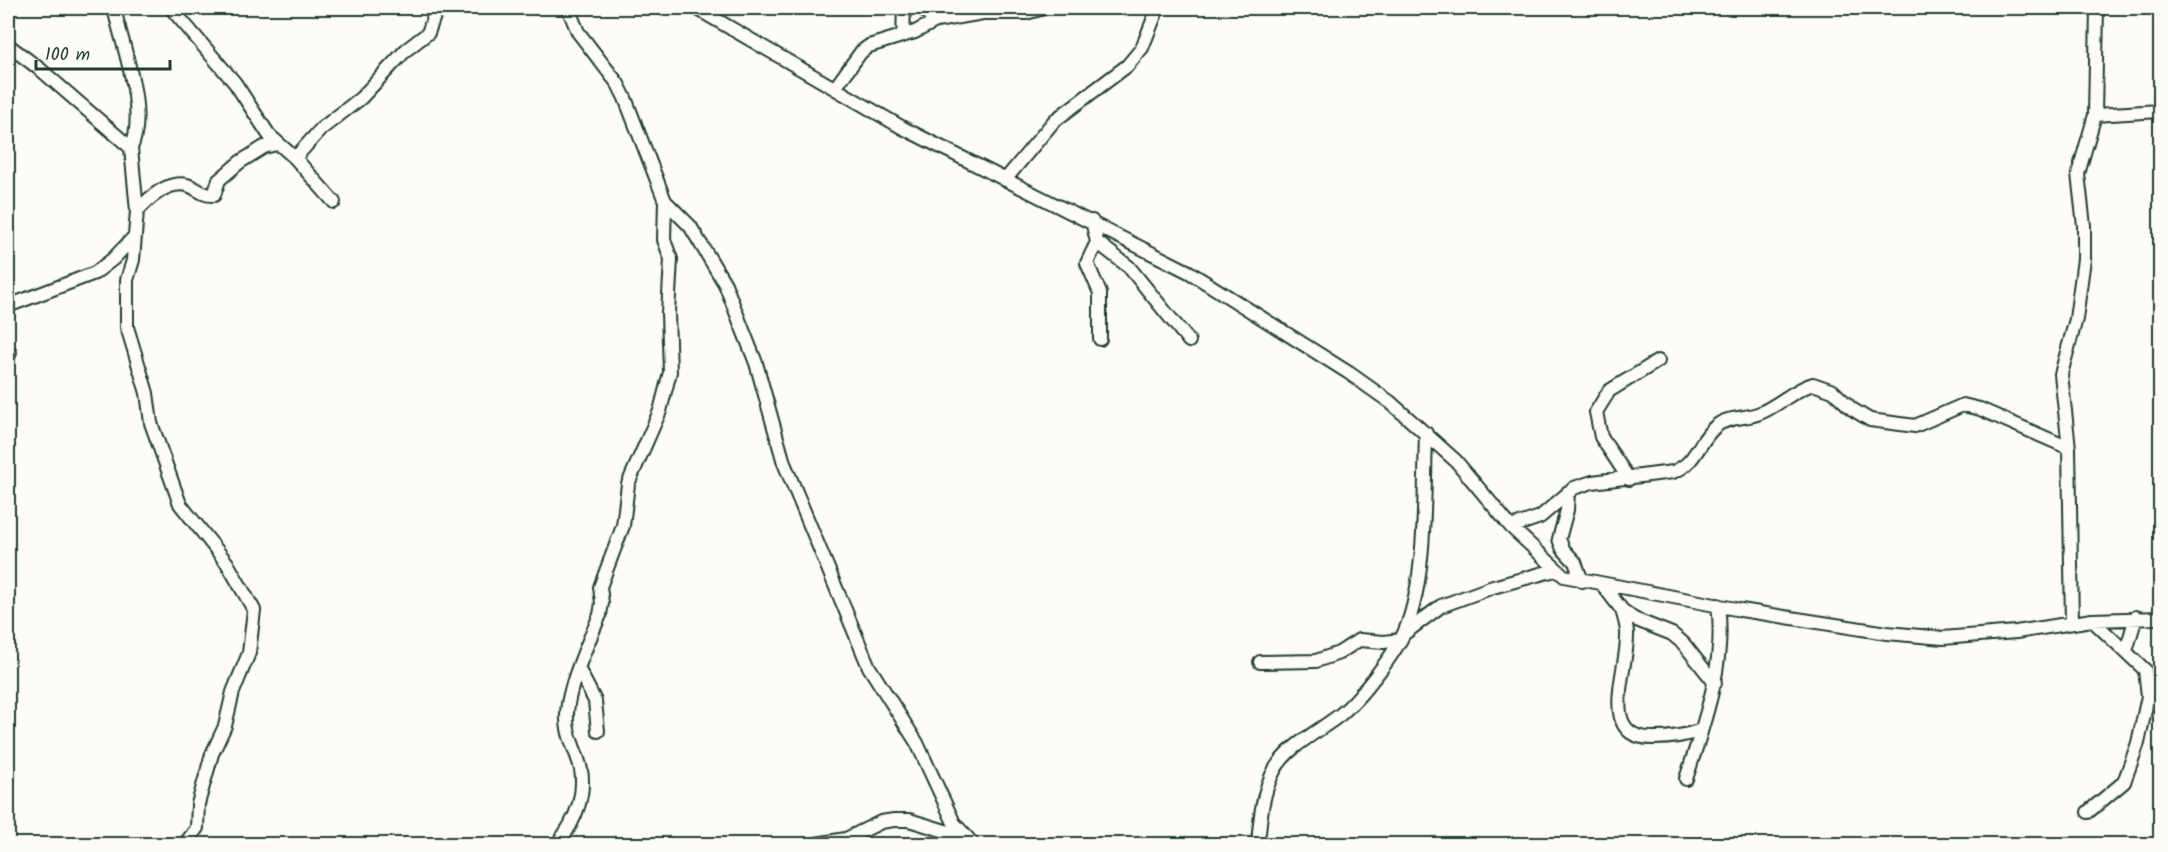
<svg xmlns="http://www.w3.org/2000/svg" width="2168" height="852" viewBox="0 0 2168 852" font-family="Kalam,sans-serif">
<rect width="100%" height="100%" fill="#fdfcf7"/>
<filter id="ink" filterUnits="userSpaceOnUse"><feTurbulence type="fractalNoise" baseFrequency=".0167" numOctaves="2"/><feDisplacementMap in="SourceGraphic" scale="12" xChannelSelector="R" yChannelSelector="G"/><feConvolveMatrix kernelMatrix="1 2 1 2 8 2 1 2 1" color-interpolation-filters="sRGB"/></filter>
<g filter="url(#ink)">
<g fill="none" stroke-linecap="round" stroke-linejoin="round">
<defs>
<path id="minor" d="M114 8C122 45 148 111 131 148
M171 8 235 83 269 135 295 158 334 202
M696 8 903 128 1189 272 1349 373 1390 402 1456 461 1511 527 1564 576 1741 610 1887 633 1943 638 2016 632 2092 620 2160 618
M922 8 936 21
M903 36 904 8
M8 45 41 70 131 148 137 211 133 260 127 280V327L147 393 151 423 180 504 227 563 254 610 249 653 233 692 225 726 212 754 198 804 197 828 185 844
M835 88 861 52 869 46 915 32 936 21 983 13H1026L1044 8
M2095 115 2160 111
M295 158 321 129 361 98 406 50 428 33 437 8
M1005 180 1054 121 1127 66 1142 48 1158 8
M665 201 690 226 725 284 756 363 784 463 869 667 917 743 954 823 973 844
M137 211C149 198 168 180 187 185 198 188 202 196 214 195L219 180 240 162 264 147 277 144
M1092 221 1097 242 1129 267 1189 341
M1097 242 1087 263 1100 293V339
M8 306 95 273 113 259 135 236
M8 353H10
M1629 479 1601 437 1596 412 1609 391 1658 361
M1568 492 1567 510 1559 539 1563 549 1575 562 1582 581
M1511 527 1540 517 1574 488 1592 482 1673 472C1697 463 1698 441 1716 426 1728 416 1746 419 1760 413 1779 405 1793 390 1813 384L1833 391 1852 409 1870 420 1915 426 1963 405 1980 409 2069 448
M1602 584 1622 610 1634 619 1672 634 1683 643 1715 683
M1622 610C1624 618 1628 628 1627 637 1627 673 1597 740 1655 738 1672 738 1685 736 1701 730
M2072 622 2069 448 2061 374 2076 319 2084 259V226L2078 174 2095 115 2097 8
M1405 633 1441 606 1493 587 1555 570
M2126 651 2136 617
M1260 662 1316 661 1339 653 1359 640 1384 642 1400 640
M579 670 595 701 598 731
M1686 779C1704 723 1726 664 1718 605
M2088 812 2124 782 2138 743 2148 696 2145 670 2092 620
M557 844C576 822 589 789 578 759 573 744 566 732 567 715 567 689 589 640 600 615L602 603 600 587 623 526 628 484 660 411 670 372 668 313 671 259 664 240 665 201 625 98 618 84 578 32 568 8
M816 844 846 839 881 822 894 820H909L965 837
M1258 844C1260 820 1262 792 1275 769 1289 745 1320 731 1341 714 1360 698 1395 654 1405 631 1427 578 1424 491 1426 433"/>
</defs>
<use href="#minor" stroke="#1f3d34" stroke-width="16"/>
<use href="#minor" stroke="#fdfcf7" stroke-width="12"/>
</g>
</g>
<rect width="2168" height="852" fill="none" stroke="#fdfcf7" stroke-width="30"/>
<rect x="15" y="15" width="2138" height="822" fill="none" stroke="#1f3d34" stroke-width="2" filter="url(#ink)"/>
<path d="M36 60v9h134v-9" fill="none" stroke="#1f3d34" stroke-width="3"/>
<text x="45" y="60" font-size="18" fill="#1f3d34" stroke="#fdfcf7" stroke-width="4.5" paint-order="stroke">100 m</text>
</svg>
